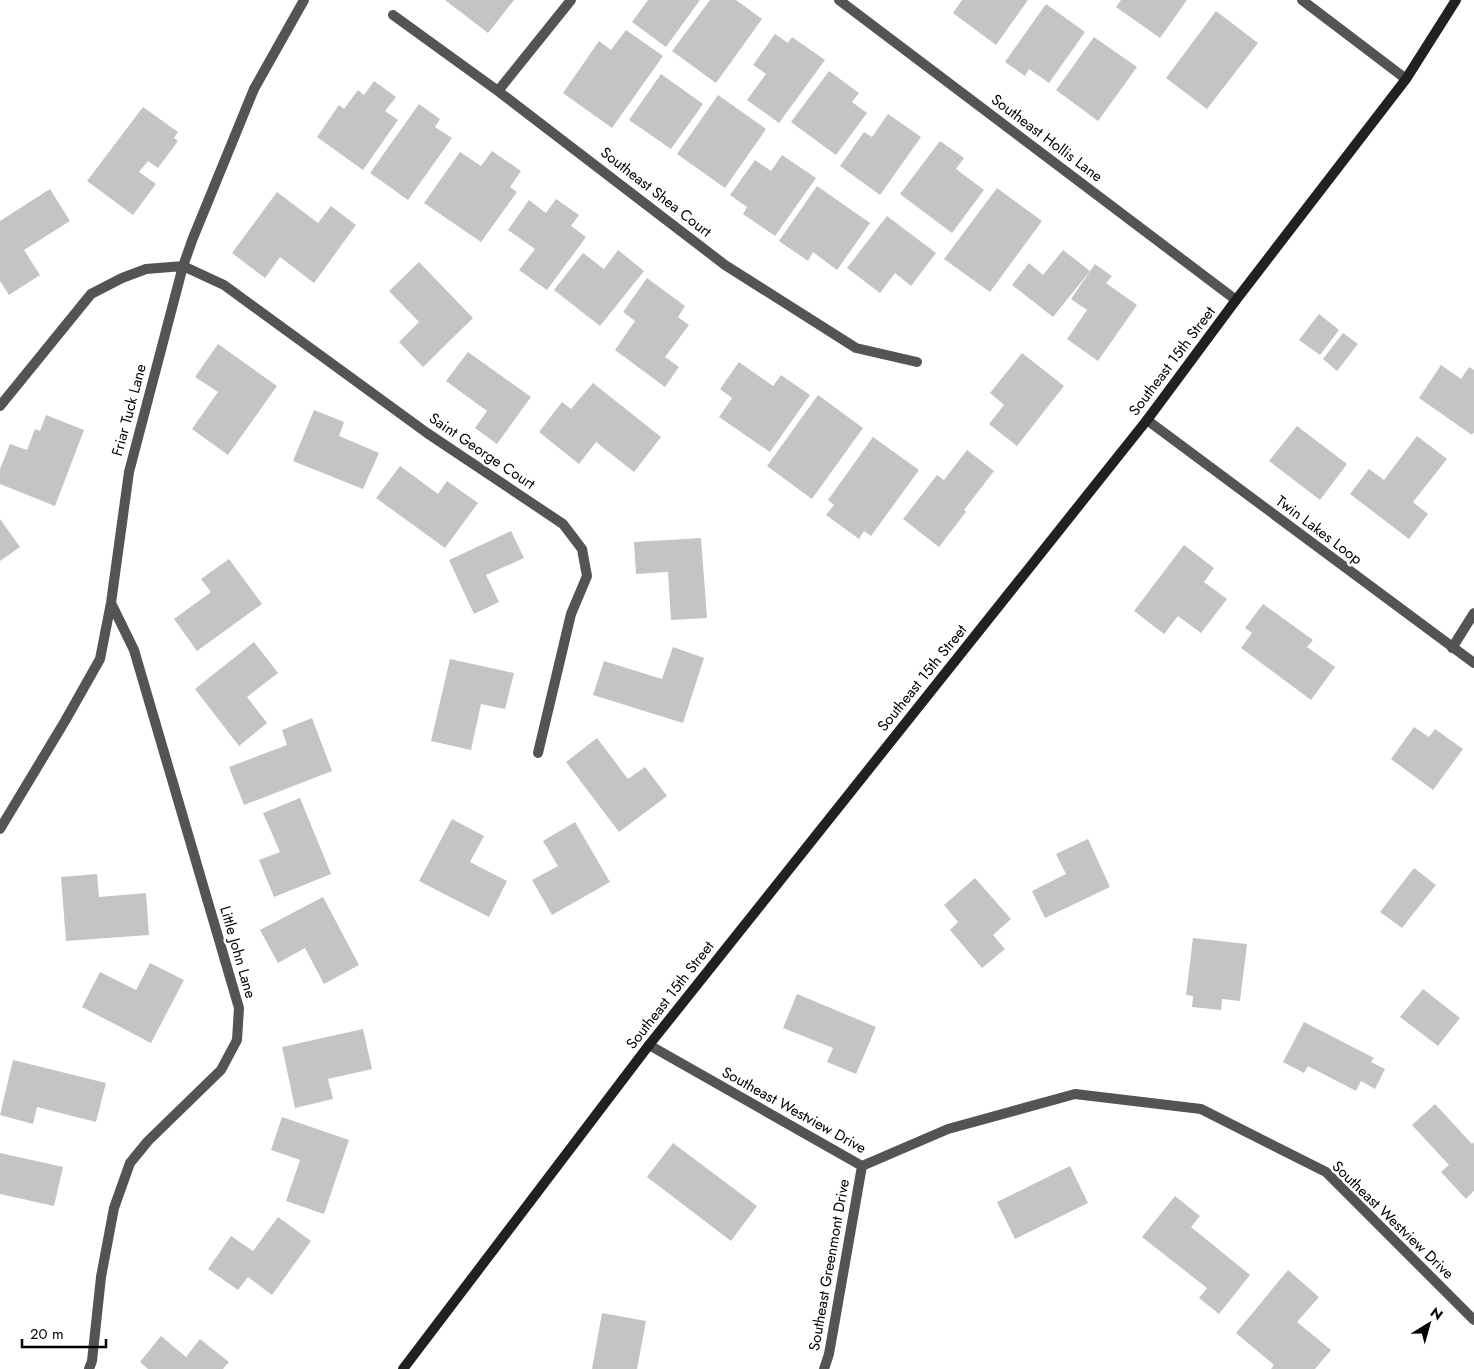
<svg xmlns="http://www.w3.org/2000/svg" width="1474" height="1369" viewBox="0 0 1474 1369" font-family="Jost,sans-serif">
<rect width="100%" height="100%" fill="#fff"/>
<path fill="#c4c4c4" d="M445 0H514L488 33Z
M648 0H700L666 47 632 22Z
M710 0H736L762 19 716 83 672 51Z
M962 0H1028L996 45 953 13Z
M1121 0H1187L1160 38 1116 7Z
M1046 4 1085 32 1049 83 1029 69 1025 76 1005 62Z
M1216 11 1258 43 1207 109 1166 78Z
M626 30 663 56 612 128 563 93 599 41 611 50Z
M775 34 788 43 792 37 825 60 779 123 747 100 766 74 753 65Z
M1094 37 1137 67 1098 121 1056 90Z
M829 71 859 93 852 102 867 113 836 155 791 122Z
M661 74 703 104 671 149 629 120Z
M374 81 396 97 385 111 398 120 363 170 317 137 339 105 344 109 358 90 364 95Z
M718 95 766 129 725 188 677 154Z
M419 104 440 119 435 127 452 138 408 200 370 173Z
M143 107 178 132 174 138 178 141 158 168 148 161 139 172 156 184 133 215 87 181Z
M888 114 921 137 880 195 840 166 864 132 872 137Z
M940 141 964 158 956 169 984 190 952 233 900 194Z
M492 151 521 171 510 187 517 192 481 242 424 203 460 152 481 166Z
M782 155 816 178 775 236 743 214 747 207 730 195 755 160 771 171Z
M817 186 870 223 837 270 813 252 808 261 779 241Z
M997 188 1042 221 990 292 944 259Z
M50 189 70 221 24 250 40 275 9 295 0 281V221Z
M277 192 318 223 331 206 356 225 314 283 280 257 265 278 232 253Z
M556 199 579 215 571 226 586 237 547 290 519 270 535 249 508 230 529 200 546 213Z
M887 216 936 253 911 286 895 273 880 293 847 268Z
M618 250 644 271 600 326 554 290 583 253 604 269Z
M1063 250 1090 271 1053 317 1012 285 1029 263 1043 275Z
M419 262 473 318 423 367 399 342 419 322 389 291Z
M1095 264 1112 276 1106 283 1137 305 1098 361 1067 339 1087 310 1071 299Z
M647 278 685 306 678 317 689 325 665 357 679 367 665 387 615 350 635 321 623 312Z
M1319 314 1339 330 1320 355 1299 340Z
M1343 333 1358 344 1337 371 1323 359Z
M218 344 277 386 228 455 192 429 218 392 195 377Z
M468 352 531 397 497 444 475 428 487 411 446 381Z
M1022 353 1064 386 1017 446 989 424 1004 405 990 393Z
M739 362 773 386 781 375 810 395 770 452 719 417 732 398 720 389Z
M1441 365 1461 379 1469 367 1474 370V432L1472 435 1419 398Z
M593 383 661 437 634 472 596 442 579 464 539 432 562 402 571 409Z
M818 395 863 428 812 499 767 466Z
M314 410 344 422 339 436 379 453 363 489 293 461Z
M46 415 84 430 55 506 0 484V469L10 444 27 450 35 429 40 431Z
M1297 426 1347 464 1320 500 1269 461Z
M1417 436 1447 459 1413 502 1428 514 1409 539 1350 494 1369 469 1384 480Z
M873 437 919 470 871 536 864 531 859 539 826 515 834 505 828 500Z
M967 450 994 471 964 510 966 512 939 547 903 519 937 475 944 480Z
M400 466 438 494 447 481 478 503 445 548 376 498Z
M0 519 20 547 0 561Z
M511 531 524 558 486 575 499 602 474 614 449 560Z
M701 538 707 618 671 620 668 572 636 574 634 542Z
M1184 545 1214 568 1204 582 1227 599 1201 633 1178 616 1164 634 1134 611Z
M229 559 262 604 197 651 174 619 211 592 201 579Z
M1263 604 1313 640 1307 647 1335 667 1311 700 1241 648 1252 633 1245 628Z
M254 642 278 673 247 697 267 723 239 746 195 689Z
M673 647 704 658 683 723 593 695 604 661 662 679Z
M450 659 514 673 505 709 481 704 471 750 431 741Z
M312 718 332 771 244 805 229 767 287 745 282 730Z
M1414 727 1429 737 1435 729 1463 749 1433 790 1391 759Z
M597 738 628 779 645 767 667 796 619 832 566 762Z
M300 798 331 874 274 897 259 860 280 852 263 813Z
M452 819 484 836 470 862 507 881 489 917 419 881Z
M575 822 610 882 552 915 532 880 558 866 543 841Z
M1088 839 1110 887 1045 918 1032 891 1066 874 1056 854Z
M1414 868 1436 885 1402 928 1380 912Z
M97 874 99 897 146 893 149 935 66 941 61 877Z
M975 878 1011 919 993 935 1005 949 982 968 950 930 958 922 944 905Z
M323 897 359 965 324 984 305 948 278 963 260 930Z
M1193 938 1247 944 1240 1001 1222 999 1221 1010 1192 1007 1193 996 1186 995Z
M150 963 184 980 151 1043 82 1007 100 972 136 990Z
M1423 989 1460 1018 1438 1046 1400 1017Z
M797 994 876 1027 856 1074 827 1062 833 1048 783 1028Z
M1304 1022 1374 1058 1371 1062 1385 1069 1375 1089 1361 1081 1356 1091 1308 1066 1304 1073 1283 1062Z
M363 1029 372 1069 328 1079 333 1099 295 1108 282 1047Z
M13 1060 106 1083 96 1122 37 1107 33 1124 0 1115Z
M1435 1104 1472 1144 1474 1142V1191L1466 1199 1441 1172 1449 1165 1412 1125Z
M282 1117 349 1140 324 1214 286 1201 300 1160 271 1150Z
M673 1143 757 1206 731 1241 647 1177Z
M0 1153 63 1167 54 1206 0 1194Z
M1070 1166 1088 1203 1015 1239 997 1202Z
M1175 1196 1200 1216 1191 1227 1250 1275 1219 1314 1199 1298 1207 1288 1142 1237Z
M278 1217 311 1241 272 1295 248 1277 238 1290 208 1269 231 1236 253 1251Z
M1288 1270 1319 1297 1297 1322 1331 1350 1315 1369H1271L1274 1365 1236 1333Z
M602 1313 646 1321 637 1369H592Z
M161 1336 186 1357 200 1339 229 1362 223 1369H148L140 1362Z"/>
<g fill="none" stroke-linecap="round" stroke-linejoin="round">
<path stroke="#545454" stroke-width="10" d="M839 0 1236 300
M1302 0 1406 79
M393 15 498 91 725 265 856 348 917 362
M498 91 571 0
M0 406 91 294 122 278 146 269 183 266 224 285 427 433 563 524 582 549 587 576 571 614 538 753
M1147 420 1474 663
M1452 648 1474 613
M0 829 65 721 100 659 111 603 129 472 183 266 193 238 254 89 304 0
M649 1045 862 1166
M862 1166 948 1129 1075 1094 1201 1109 1326 1172 1474 1320
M89 1369 92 1361 101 1277 114 1208 130 1163 148 1141 221 1070 237 1040 239 1008 134 650 111 603
M824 1369 829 1354 862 1166"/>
<path stroke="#212121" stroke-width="10" d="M403 1369 649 1045 1147 420 1236 300 1406 79 1456 0"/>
</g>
<g text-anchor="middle" stroke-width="5" stroke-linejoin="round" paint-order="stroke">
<g font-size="15" fill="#000" stroke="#fff">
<text transform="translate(1047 138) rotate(37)" y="5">Southeast Hollis Lane</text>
<text transform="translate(656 192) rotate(38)" y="5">Southeast Shea Court</text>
<text transform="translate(1172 361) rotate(-53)" y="5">Southeast 15th Street</text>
<text transform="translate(129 410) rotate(-75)" y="5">Friar Tuck Lane</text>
<text transform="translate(482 451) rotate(34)" y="5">Saint George Court</text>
<text transform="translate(1319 530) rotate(37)" y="5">Twin Lakes Loop</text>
<text transform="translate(922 678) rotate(-51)" y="5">Southeast 15th Street</text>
<text transform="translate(238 952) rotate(74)" y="5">Little John Lane</text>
<text transform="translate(670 995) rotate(-52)" y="5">Southeast 15th Street</text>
<text transform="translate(794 1110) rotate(29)" y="5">Southeast Westview Drive</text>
<text transform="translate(1393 1220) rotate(44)" y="5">Southeast Westview Drive</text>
<text transform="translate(829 1265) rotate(-80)" y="5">Southeast Greenmont Drive</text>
</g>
</g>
<g transform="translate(1429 1324) rotate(37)" stroke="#ffffff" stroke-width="4" paint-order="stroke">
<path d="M0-4L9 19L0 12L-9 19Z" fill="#000000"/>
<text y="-8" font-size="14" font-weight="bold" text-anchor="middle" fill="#000000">N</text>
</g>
<path d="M22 1339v8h84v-8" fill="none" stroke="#000000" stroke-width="2.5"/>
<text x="30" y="1339" font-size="15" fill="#000000" stroke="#ffffff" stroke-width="4" paint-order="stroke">20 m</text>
</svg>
